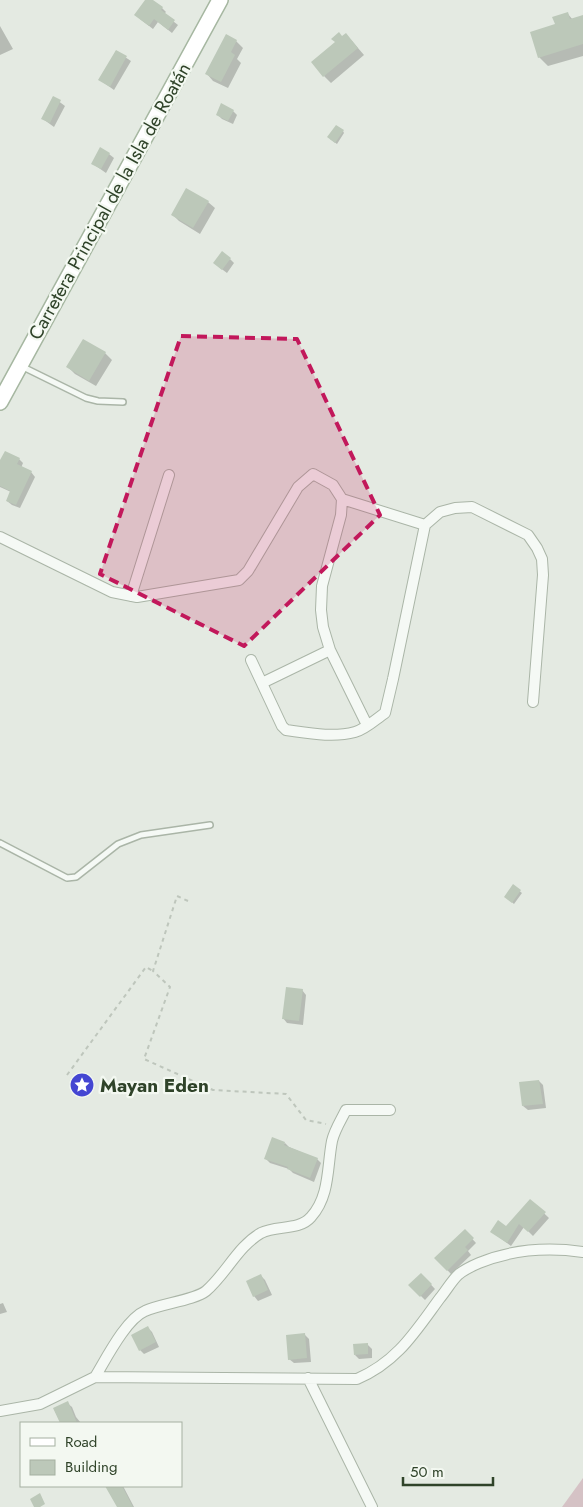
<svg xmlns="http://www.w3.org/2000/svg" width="583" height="1507" viewBox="0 0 583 1507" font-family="Jost,sans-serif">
<rect width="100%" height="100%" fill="#e4eae2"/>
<path fill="#d5c2c5" d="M583 1478V1507H562Z"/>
<path fill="#0003" d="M147 0H151L162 8 166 12 164 14 178 25 172 33 158 22 153 29 140 19Z
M568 14 573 20 583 17V56L548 66 539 57 556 25Z
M0 26 13 49 0 55Z
M342 38 352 41 364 55 331 83 324 76 336 42Z
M236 41 243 48 237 59 241 63 228 88 213 81 207 74Z
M116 51 131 61 114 90 100 80Z
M53 97 65 106 54 127 43 119Z
M233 111 237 115 233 124 222 119 217 114Z
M343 131 344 133 337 144 330 139Z
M109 154 114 158 106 173 93 164Z
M208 202 215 208 200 234 179 221 173 215Z
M230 259 234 263 227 273 219 267Z
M105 353 112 360 96 386 75 374 68 367Z
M19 459 23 463 21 468 31 472 35 477 20 508 12 505 7 501 11 492 0 487V463Z
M513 886 522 893 514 904 507 898Z
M302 990 306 995 303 1025 287 1023 283 1018Z
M539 1081 543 1085 546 1108 528 1110 523 1106Z
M285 1143 289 1147 317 1159 321 1163 314 1182 293 1173 289 1169 270 1163 266 1159Z
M530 1200 549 1218 533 1236 524 1227 511 1246 492 1232 506 1228Z
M465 1231 476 1243 468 1251 471 1255 451 1274 436 1258Z
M421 1274 435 1289 425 1300 410 1285Z
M261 1276 265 1280 272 1295 258 1301 254 1296Z
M3 1303 7 1312 0 1314V1304Z
M148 1328 152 1332 159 1347 144 1354 140 1350Z
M305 1335 309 1339 311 1362 294 1363 289 1359Z
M367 1344 372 1349V1358L359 1359 355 1355Z
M67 1403 72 1407 76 1417 81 1423H61L54 1409Z
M107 1486H123L134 1507H118Z"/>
<path fill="#bcc8b9" d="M145 0H153L163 7 161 10 175 20 168 30 154 19 149 26 134 15Z
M568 12 570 19 583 15V44L538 58 530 32 555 24 552 17Z
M339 32 342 36 346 33 358 48 323 77 311 62 335 42 331 39Z
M226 34 237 40 231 52 235 55 221 82 205 74Z
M116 50 127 56 110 87 98 80Z
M53 96 61 100 50 123 41 119Z
M221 103 234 110 228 121 216 115Z
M336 125 344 130 335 143 327 137Z
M100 147 110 153 101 169 91 164Z
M186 188 209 201 193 228 171 215Z
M222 251 231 258 222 270 213 263Z
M83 339 106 352 89 381 66 367Z
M5 451 20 458 17 464 32 471 16 505 6 501 10 491 0 486V460Z
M513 884 521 890 512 903 504 897Z
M286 987 303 989 299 1021 282 1019Z
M539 1080 543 1104 522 1106 519 1082Z
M272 1137 285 1142 284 1145 318 1158 310 1178 287 1169 288 1167 264 1159Z
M530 1199 546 1212 528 1232 519 1224 507 1243 490 1232 498 1220 506 1226Z
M465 1229 474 1238 465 1247 468 1250 447 1271 434 1258Z
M421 1273 432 1284 420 1297 408 1285Z
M261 1274 268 1290 253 1297 246 1281Z
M148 1326 156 1342 139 1351 131 1335Z
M305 1333 307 1358 288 1360 286 1335Z
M368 1343V1354L354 1355 353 1344Z
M68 1401 77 1423H60L53 1408Z
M105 1486H122L133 1507H117Z
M40 1493 45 1504 40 1507H34L30 1499Z"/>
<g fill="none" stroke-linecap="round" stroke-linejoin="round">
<defs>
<path id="service" d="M21 366 86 398 98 401 123 402
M0 843 67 878 76 877 118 844 141 835 210 825"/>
<path id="minor" d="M342 499 425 525
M0 537 112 592 137 597 239 580 248 571 298 487 313 474 333 485 342 499 341 515 322 586 321 610 323 627 330 650 367 725
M131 596 169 475
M251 660 282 726 286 730C308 733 333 738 355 732 366 729 376 719 385 713L393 679 425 525 440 512 455 508 472 507 528 535 537 548 542 559 543 575 533 702
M262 683 330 650
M95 1377C106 1359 126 1319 145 1311 160 1304 195 1300 206 1291 226 1274 238 1246 261 1233 276 1225 299 1231 311 1217 330 1196 327 1167 332 1141 334 1131 341 1120 346 1110H390
M308 1378 372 1507
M0 1411 40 1404 95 1377 357 1379C397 1362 415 1332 440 1298 446 1291 452 1280 459 1274 464 1270 472 1266 479 1263 513 1249 547 1247 583 1252"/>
<path id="primary" d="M0 402 220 0"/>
</defs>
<use href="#service" stroke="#aab5a7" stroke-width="8"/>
<use href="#minor" stroke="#aab5a7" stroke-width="12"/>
<use href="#primary" stroke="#a6b7a1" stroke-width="18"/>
<path stroke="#bec6bc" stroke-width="2" stroke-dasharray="4 4" stroke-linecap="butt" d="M188 901 177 896 153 971 170 987 144 1059 213 1090 286 1094 306 1120 326 1124
M67 1075 146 967 153 971"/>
<use href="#service" stroke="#f5f9f5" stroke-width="5"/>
<use href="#minor" stroke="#f5f9f5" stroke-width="10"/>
<use href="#primary" stroke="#fff" stroke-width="15"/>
</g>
<path fill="#c2185b" fill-opacity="0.2" stroke="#c2185b" stroke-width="4" stroke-dasharray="10 6" stroke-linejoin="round" d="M181 336 297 339 380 515 244 646 100 574Z"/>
<defs>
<symbol id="sight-disc" viewBox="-11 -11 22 22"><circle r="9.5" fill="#4446d2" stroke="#f3f8f1"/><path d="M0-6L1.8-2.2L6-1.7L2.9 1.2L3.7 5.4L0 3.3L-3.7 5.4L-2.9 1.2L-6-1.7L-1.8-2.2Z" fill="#fff"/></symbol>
</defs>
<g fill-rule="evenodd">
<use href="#sight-disc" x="68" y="1071" width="28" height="28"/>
</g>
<g text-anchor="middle" stroke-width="4.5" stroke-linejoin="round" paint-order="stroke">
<g font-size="19" fill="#2f4329" stroke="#f3f8f1">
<text transform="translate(109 201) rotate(-61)" y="7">Carretera Principal de la Isla de Roatán</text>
</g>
<g font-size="19" font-weight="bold" fill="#2f4329" stroke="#f3f8f1" text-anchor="start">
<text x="100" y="1092">Mayan Eden</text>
</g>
</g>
<rect x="20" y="1422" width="162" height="65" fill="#f3f8f1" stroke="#a5b0a1"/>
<rect x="30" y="1438" width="25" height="8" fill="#ffffff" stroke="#a5b0a1"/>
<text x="65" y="1447" font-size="15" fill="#2f4329">Road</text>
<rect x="30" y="1460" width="25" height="15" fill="#bcc8b9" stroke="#a5b0a1"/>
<text x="65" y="1472" font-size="15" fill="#2f4329">Building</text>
<path d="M403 1477v8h90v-8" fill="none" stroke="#2f4329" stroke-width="2.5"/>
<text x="410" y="1477" font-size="15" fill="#2f4329" stroke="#f3f8f1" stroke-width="4" paint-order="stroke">50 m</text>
</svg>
